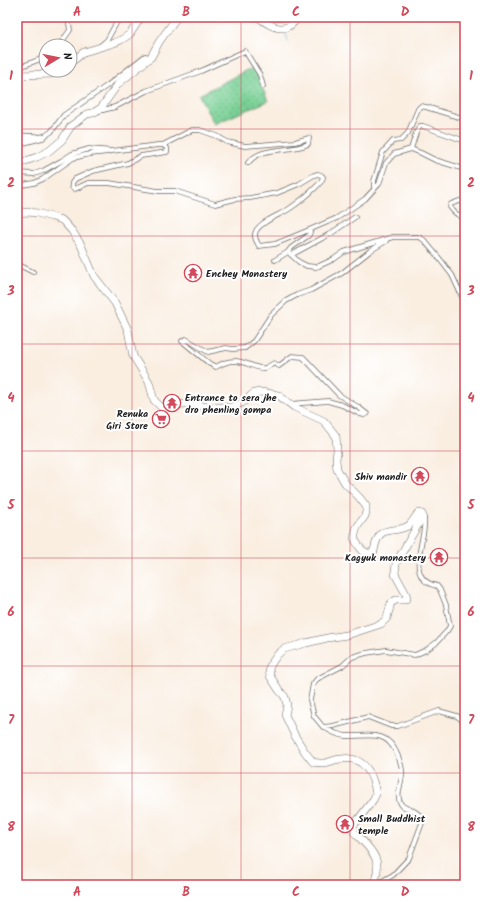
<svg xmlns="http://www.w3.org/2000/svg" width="482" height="902" viewBox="0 0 482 902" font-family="Kalam,sans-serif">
<defs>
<pattern id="park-dots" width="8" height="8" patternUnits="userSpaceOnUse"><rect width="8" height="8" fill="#79d095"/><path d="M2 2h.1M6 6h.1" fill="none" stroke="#68b280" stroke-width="1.8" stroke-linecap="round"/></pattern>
</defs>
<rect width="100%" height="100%" fill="#fff"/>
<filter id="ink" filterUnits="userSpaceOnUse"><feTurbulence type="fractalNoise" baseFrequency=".025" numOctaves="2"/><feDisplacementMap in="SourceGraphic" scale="8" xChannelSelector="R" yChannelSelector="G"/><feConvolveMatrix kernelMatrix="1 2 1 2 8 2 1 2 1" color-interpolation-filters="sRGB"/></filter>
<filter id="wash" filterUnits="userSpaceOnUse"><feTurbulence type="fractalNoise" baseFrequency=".012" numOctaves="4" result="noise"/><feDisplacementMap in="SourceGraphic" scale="16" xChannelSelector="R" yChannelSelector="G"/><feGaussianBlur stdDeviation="0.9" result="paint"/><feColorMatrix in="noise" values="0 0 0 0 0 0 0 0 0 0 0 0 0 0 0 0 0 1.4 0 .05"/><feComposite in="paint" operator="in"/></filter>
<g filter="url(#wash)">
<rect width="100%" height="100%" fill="#faeee1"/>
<path fill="url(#park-dots)" stroke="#4a7658" d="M250 69 253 70 256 73 268 101 214 124 199 95 247 70Z"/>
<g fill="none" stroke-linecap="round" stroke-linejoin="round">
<path stroke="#61b5dd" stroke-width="1" d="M286 34 288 41"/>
</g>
</g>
<g filter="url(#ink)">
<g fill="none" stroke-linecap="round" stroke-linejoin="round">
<defs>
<path id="minor" d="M59 46 70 30 68 17
M100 46 107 40 118 20 119 17
M17 68 46 57
M99 111 115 107 146 91 201 71 245 51 260 75 263 86
M43 137 51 132 64 115 108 85 145 56 150 57
M163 145 192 130H200L217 136 227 142 245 146 295 142 309 138 308 144C290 153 262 145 248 163
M411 149 416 133 420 126H423L465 141
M17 173 34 174 43 171 61 161 72 154 89 149 112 151 158 145H163L167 148V152L141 156 128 163 93 171 75 179 72 183V187L75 189 88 183H109L158 191H175L215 204 235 199 250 198 277 193 299 184 314 175 318 174 321 175 323 177C322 182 319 184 316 187 308 195 298 203 289 209 280 215 261 221 256 231 253 237 257 242 259 246L275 244 309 230 310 232 309 235 291 248 288 252 299 262 307 266 316 267 319 266 334 259 344 252 393 237H419L424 240 439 258 452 275 465 303
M17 186 34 183 43 179 73 158 90 154 108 152
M374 188V181L383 152 393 141 401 140 408 133 418 109 421 106 426 107 465 119
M465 202 459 201 451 204 450 207C454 213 458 216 465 218
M309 230 337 218 365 199 379 184 386 163 394 154 411 149 421 153 435 160 458 167 465 170
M291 255 330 234 355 217
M275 260 288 252
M17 264 33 272
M290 404 328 401 342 405 360 414 364 415 367 414 358 407 339 395 303 357 292 356 279 366 274 363C271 365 268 367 265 368 257 370 244 360 234 361 228 361 221 364 216 367L210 364 182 341 186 339 208 352 226 348 233 349 245 348 254 341 271 315 286 301 297 295 311 290 342 273 370 251 386 241
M424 517C428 538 402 579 437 586L440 590 446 605 450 626 447 631 436 643 426 650 415 655 386 650 366 653 352 657 342 666 317 679 313 684 310 700 314 716 323 727 333 726 368 717 391 726H398L439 711 457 716 465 723
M324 727C331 732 338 735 346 736 360 737 380 731 390 743 396 749 403 766 402 774 402 784 395 795 401 804 403 808 408 808 411 810 415 811 418 814 421 816L422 823 409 858 393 875 375 885"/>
<path id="tertiary" d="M17 136 37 137
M17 144 43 137"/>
<path id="primary" d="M258 17C272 28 287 35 298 17
M276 17 280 18 283 17
M70 63 84 52 111 44 121 40 130 34 141 17
M17 75 54 74 61 70
M17 162 20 163 37 157 49 151 62 140 71 126 87 114 93 113 101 108 118 84 151 57 159 42 177 17
M17 213 28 212 37 213 52 217 62 220 72 231 81 245 94 276 115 303 128 330 133 356 143 372 149 382 154 400 162 408 183 404H193L208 407H231L242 403 254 393 261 392 278 395 294 407 324 421 336 436 337 450 336 460 337 469 345 483 359 497 366 506V512L365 516 357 527 354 538C358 545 364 558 374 551 379 522 391 535 408 526 412 523 415 517 418 513L422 514 423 516 396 563 395 574 406 594 407 598 405 600H396L391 603 387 618 381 624 347 635 327 638 306 643 284 649 278 654 273 661 269 668 270 676 279 690 285 697 287 705 285 715 295 736 305 752 313 762C316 763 320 763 323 763 329 763 335 759 341 759 364 755 373 774 376 794L373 800 354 825V832C370 849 385 859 373 885"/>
</defs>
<use href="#minor" stroke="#6a6661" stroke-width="5.5"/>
<use href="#tertiary" stroke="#6a6661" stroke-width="7"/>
<use href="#primary" stroke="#6a6661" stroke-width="8"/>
<use href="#minor" stroke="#fff" stroke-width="4"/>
<use href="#tertiary" stroke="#fff" stroke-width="5.5"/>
<use href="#primary" stroke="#fff" stroke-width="7"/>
</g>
</g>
<path fill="none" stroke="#d1495b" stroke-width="1" stroke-opacity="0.55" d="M132 17V885M241 17V885M350 17V885M17 129H465M17 236H465M17 344H465M17 451H465M17 558H465M17 666H465M17 773H465"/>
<defs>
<symbol id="temple-ring" viewBox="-11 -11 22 22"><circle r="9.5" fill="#fff" stroke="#d1495b" stroke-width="1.5"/><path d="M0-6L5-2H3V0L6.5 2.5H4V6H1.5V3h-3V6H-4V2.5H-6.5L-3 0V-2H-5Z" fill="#d1495b"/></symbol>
<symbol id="supermarket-ring" viewBox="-11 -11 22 22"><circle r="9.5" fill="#fff" stroke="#d1495b" stroke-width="1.5"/><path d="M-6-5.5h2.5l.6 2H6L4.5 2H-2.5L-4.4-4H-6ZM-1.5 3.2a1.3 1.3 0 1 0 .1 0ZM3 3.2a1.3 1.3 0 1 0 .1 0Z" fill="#d1495b"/></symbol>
</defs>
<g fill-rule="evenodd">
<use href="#temple-ring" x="183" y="263" width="20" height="20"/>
<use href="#temple-ring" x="162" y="393" width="20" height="20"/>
<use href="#supermarket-ring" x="151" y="409" width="20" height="20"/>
<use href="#temple-ring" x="410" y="466" width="20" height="20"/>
<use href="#temple-ring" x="429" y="547" width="20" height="20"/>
<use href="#temple-ring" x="335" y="814" width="20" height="20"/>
</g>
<g text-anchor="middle" stroke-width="4" stroke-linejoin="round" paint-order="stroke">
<g font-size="10" font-weight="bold" fill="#1c1c1c" stroke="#fff" text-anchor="start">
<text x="206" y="277">Enchey Monastery</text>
<text x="185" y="401">Entrance to sera jhe<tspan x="185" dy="12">dro phenling gompa</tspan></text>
<text x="148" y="417" text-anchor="end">Renuka<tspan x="148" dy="12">Giri Store</tspan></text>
<text x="407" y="480" text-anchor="end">Shiv mandir</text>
<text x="426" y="561" text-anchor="end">Kagyuk monastery</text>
<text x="358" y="822">Small Buddhist<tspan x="358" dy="12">temple</tspan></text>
</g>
</g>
<rect width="482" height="902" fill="none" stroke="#fff" stroke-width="44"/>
<g transform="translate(58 58) rotate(80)"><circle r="19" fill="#ffffff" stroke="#a4a4a4"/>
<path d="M0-3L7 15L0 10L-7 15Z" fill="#d1495b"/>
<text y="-6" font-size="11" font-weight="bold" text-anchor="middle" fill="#1c1c1c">N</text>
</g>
<rect x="22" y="22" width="438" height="858" fill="none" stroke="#d1495b" stroke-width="1.5"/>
<g font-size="13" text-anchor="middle" font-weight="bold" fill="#d1495b">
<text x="77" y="16">A</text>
<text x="186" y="16">B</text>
<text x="296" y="16">C</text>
<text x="405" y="16">D</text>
<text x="11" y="80">1</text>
<text x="471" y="80">1</text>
<text x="11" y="187">2</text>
<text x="471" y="187">2</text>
<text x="11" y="295">3</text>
<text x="471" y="295">3</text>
<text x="11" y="402">4</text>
<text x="471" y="402">4</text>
<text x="11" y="509">5</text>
<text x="471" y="509">5</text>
<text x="11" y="616">6</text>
<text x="471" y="616">6</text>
<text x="11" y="724">7</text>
<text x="471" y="724">7</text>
<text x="11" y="831">8</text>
<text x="471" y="831">8</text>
<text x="77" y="896">A</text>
<text x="186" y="896">B</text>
<text x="296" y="896">C</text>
<text x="405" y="896">D</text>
</g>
</svg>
